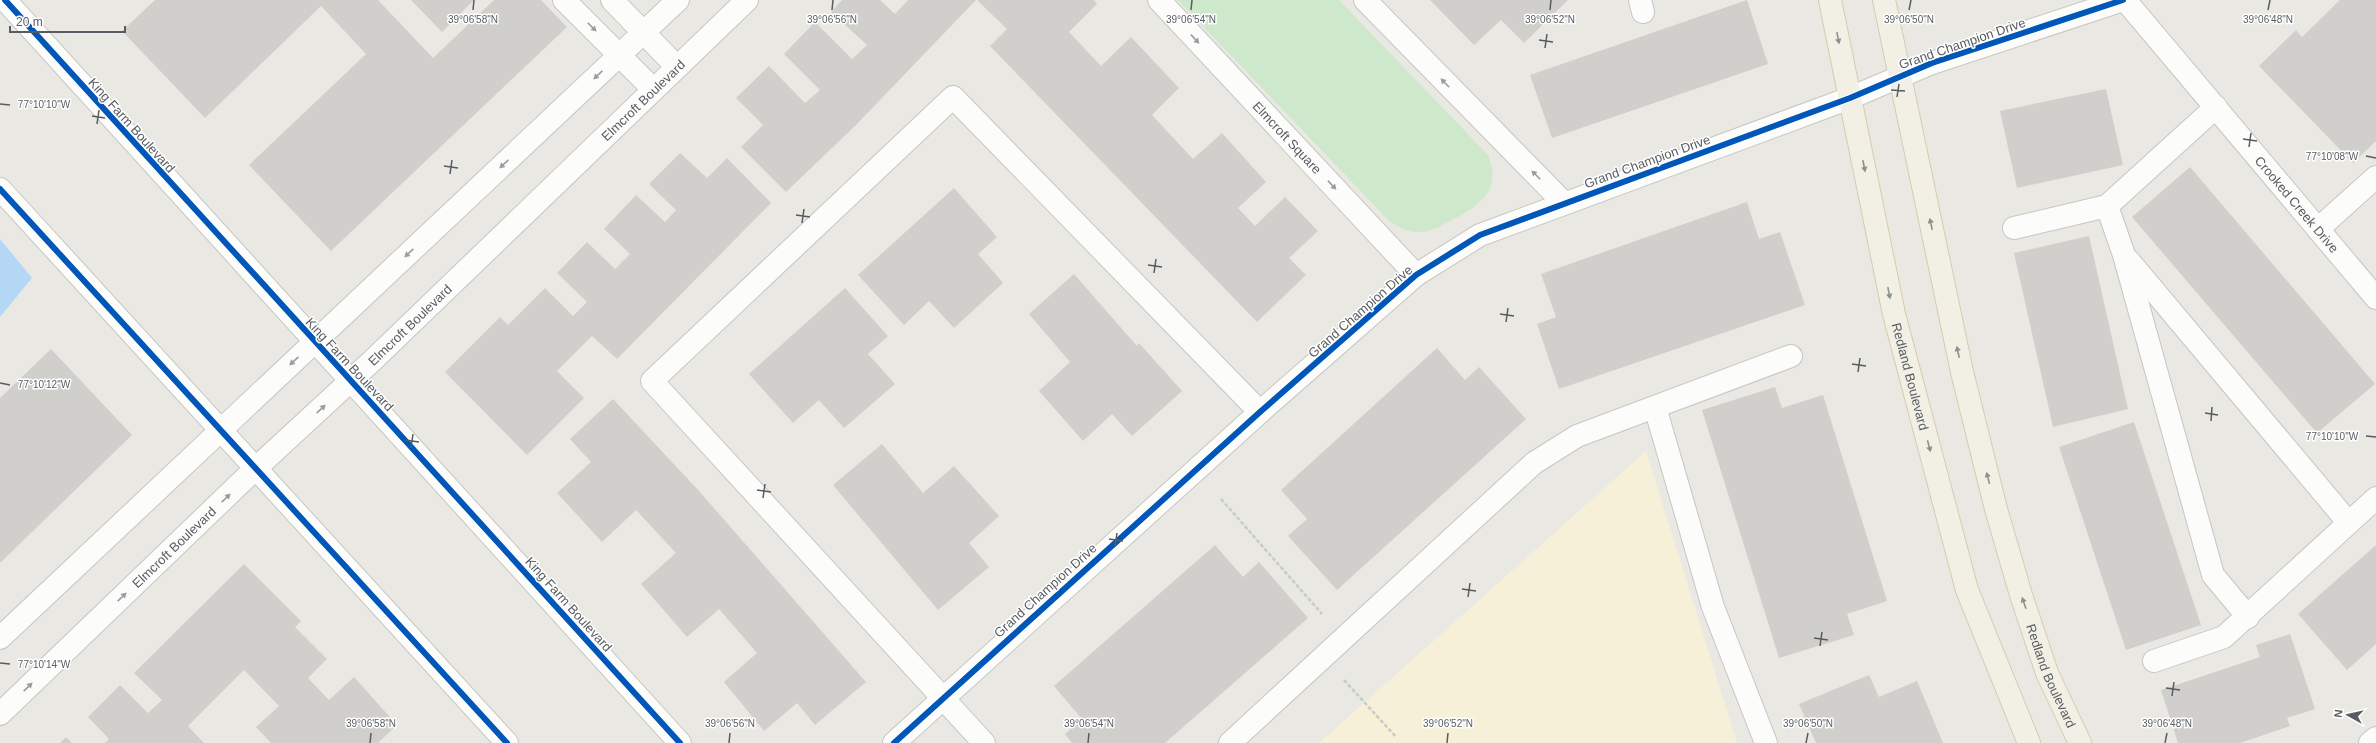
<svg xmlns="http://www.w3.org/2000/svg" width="2376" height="743" viewBox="0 0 2376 743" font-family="Arial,sans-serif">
<rect width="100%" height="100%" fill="#eae8e2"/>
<path fill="#f6f0d9" d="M1646 451 1737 743H1319Z"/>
<path fill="#cee8cc" d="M1178 0H1339L1488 155C1503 191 1478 206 1450 221 1439 227 1429 233 1416 232 1407 232 1398 226 1390 222Z"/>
<path fill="#b4d7f6" d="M0 239 32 278 0 317Z"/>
<path fill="#d0cfcb" d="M155 0H378L433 58 494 0H541L567 27 331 251 249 165 366 54 321 6 205 118 122 31Z
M411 0H474L442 32Z
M842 0H880L895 14 908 0H976L856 125 786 192 741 147 763 125 736 98 769 66 805 103 820 90 784 54 815 22 852 59 867 45 831 12Z
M977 0H1094L1097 4 1069 32 1101 66 1131 37 1179 88 1152 115 1193 159 1222 133 1266 182 1238 208 1255 226 1285 197 1318 231 1289 258 1306 275 1257 322 990 46 1007 29Z
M1430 0H1568L1524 43 1501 20 1474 45Z
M1747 0 1768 64 1552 138 1530 75Z
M2340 0H2376V141L2353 163 2259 66 2296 30 2302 37Z
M2106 89 2123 165 2017 188 2000 111Z
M680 153 707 178 727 158 771 203 617 359 592 336 557 371 584 398 527 455 445 372 500 317 508 325 545 288 573 316 587 302 557 273 587 242 615 269 630 254 604 229 636 195 665 222 676 210 649 184Z
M2190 167 2375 384 2317 433 2132 217Z
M954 188 997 237 978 254 1003 283 954 328 929 301 904 325 858 275Z
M1747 202 1759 239 1780 232 1805 305 1559 389 1537 324 1556 317 1541 274Z
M2089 236 2128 409 2053 427 2014 253Z
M1074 274 1137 346 1139 343 1182 391 1132 436 1112 414 1083 441 1039 391 1070 362 1029 314Z
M845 288 888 336 868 354 895 384 844 428 819 400 793 423 749 374Z
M1437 348 1465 380 1479 367 1526 419 1337 590 1288 536 1307 519 1281 490Z
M51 349 132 435 0 563V398Z
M1775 387 1782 408 1823 395 1887 601 1847 614 1854 635 1779 658 1702 410Z
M613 399 699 491 866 682 815 725 797 703 764 731 724 682 757 653 719 609 687 637 641 584 676 553 636 510 602 542 557 493 591 462 570 439Z
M2134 422 2201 625 2126 650 2059 447Z
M882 444 923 493 954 466 999 516 969 543 989 567 938 610 833 485Z
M1215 545 1243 577 1259 562 1308 618 1165 743H1072L1065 734 1082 719 1054 686Z
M2376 545V644L2347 670 2298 614Z
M244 564 301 621 295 627 327 659 308 678 329 700 354 677 397 725 378 743H271L256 727 279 706 244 670 188 726 204 743H105L109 739 88 717 120 685 148 713 162 700 134 673Z
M2290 634 2315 709 2287 718 2290 726 2240 743H2178L2161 690 2260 657 2256 645Z
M1869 675 1879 697 1917 681 1943 743H1816L1799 704Z
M66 737 72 743H60Z"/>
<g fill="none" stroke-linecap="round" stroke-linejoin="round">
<defs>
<g id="minor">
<path d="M5 0 680 743"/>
<path d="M564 0 653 89"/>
<path d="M612 0 677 67"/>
<path id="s1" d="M1159 0 1416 275"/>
<path d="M1365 0 1564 203"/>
<path d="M1640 0 1643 12"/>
<path id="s2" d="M2125 0 2376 298"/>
<path d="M0 189 507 743"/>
<path d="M2107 206 2124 255 2213 575 2248 617"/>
<path d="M2014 228 2107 206 2216 107"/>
<path d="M2318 229 2376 177"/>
<path d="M2129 261 2348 522"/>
<path d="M1655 407 1713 607 1766 743"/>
<path d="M0 638 678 0"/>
<path d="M2154 661 2224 637 2376 498"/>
<path id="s3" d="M0 714 256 468 372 361 747 0"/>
<path d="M894 743 1260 412 1416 275 1480 235 1850 98 1932 63 2123 0"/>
<path d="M984 743 652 381 953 97 1260 412"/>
<path d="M1230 743 1534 463 1577 436 1791 356"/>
<path d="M2370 743 2376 738"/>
</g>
<g id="major">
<path id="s4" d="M1830 0 1894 314 1967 590 2029 743"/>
<path id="s5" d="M1884 0 1962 372 1996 509 2021 595 2047 673 2080 743"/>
</g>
</defs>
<use href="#minor" stroke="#c6c6c5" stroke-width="24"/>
<use href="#major" stroke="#d5cbad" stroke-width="24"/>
<path stroke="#c5ccc9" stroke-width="2.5" stroke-dasharray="4 2" stroke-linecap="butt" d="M1221 499 1322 614
M1344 680 1396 737"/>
<use href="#minor" stroke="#fcfcfb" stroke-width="22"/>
<use href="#major" stroke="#f2f0e5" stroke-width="22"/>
<defs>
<path id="cycleway" d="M5 0 680 743
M0 189 507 743
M894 743 1260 412 1416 275 1480 235 1850 98 1932 63 2123 0"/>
</defs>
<use href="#cycleway" stroke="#fff" stroke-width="8"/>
<use href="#cycleway" stroke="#0057b8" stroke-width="6"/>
</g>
<defs><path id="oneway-solid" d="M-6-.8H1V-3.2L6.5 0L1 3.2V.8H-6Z"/></defs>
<g fill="#9a9c9f">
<use href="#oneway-solid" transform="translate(592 27) rotate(45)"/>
<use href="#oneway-solid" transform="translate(1195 39) rotate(47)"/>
<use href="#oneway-solid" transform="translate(598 75) rotate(137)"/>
<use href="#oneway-solid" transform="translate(1445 83) rotate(-134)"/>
<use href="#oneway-solid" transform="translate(504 164) rotate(137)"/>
<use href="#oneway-solid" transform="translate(1536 175) rotate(-135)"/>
<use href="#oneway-solid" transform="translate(1332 185) rotate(47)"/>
<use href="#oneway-solid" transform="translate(409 253) rotate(137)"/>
<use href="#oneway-solid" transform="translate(294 361) rotate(137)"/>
<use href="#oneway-solid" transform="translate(321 409) rotate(-43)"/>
<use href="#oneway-solid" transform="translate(226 498) rotate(-44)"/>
<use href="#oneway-solid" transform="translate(122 597) rotate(-44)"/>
<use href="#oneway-solid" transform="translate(28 687) rotate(-44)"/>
</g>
<g fill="#8e9090">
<use href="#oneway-solid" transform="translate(1838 38) rotate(79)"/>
<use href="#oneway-solid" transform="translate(1864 166) rotate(79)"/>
<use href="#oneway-solid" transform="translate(1931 224) rotate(-102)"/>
<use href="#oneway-solid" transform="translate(1889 293) rotate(79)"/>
<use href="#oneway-solid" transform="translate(1958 352) rotate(-102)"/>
<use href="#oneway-solid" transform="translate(1929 446) rotate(75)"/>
<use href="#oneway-solid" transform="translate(1988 478) rotate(-104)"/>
<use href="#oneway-solid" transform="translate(2024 603) rotate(-109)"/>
</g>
<path fill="none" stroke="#585c62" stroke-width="1.5" d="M473 10 474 0M832 10 833 0M1191 10 1192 0M1550 10 1551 0M1909 10 1911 0M2268 10 2270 0M1539 40 1553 42M1545 48 1547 34M1891 90 1905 91M1897 97 1899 84M0 104 10 105M92 116 105 118M97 124 99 110M2243 139 2257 141M2249 147 2251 133M2366 156 2376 158M444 166 458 168M450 174 452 160M796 215 810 217M802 223 804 209M1148 265 1162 267M1154 273 1156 259M1500 314 1514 316M1506 322 1508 308M1852 364 1866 366M1858 372 1860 358M0 383 10 385M2205 413 2218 415M2211 421 2212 407M2366 436 2376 437M405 440 419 442M411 448 413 434M757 490 771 492M763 498 765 484M1109 539 1123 541M1115 547 1117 533M1462 589 1476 591M1468 597 1470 583M1814 638 1828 640M1820 646 1822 632M0 663 10 664M2166 688 2180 690M2172 696 2174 682M370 743 371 733M729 743 730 733M1088 743 1089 733M1447 743 1448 733M1806 743 1808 733M2165 743 2167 733"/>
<g text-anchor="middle" stroke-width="3" stroke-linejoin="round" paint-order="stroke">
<g font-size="13" fill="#585c62" stroke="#fff">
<text transform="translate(1962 43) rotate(-19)" y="5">Grand Champion Drive</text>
<text dy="5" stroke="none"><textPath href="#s3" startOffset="889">Elmcroft Boulevard</textPath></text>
<text transform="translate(132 125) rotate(48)" y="5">King Farm Boulevard</text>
<text dy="5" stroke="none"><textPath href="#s1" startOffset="188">Elmcroft Square</textPath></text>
<text transform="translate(1647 161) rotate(-20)" y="5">Grand Champion Drive</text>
<text dy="5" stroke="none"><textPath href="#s2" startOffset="267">Crooked Creek Drive</textPath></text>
<text transform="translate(1360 311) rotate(-41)" y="5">Grand Champion Drive</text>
<text dy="5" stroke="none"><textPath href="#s3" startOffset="565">Elmcroft Boulevard</textPath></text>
<text transform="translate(350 364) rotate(47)" y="5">King Farm Boulevard</text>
<text dy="5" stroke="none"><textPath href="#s4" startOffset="385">Redland Boulevard</textPath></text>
<text dy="5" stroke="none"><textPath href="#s3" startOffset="241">Elmcroft Boulevard</textPath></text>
<text transform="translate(1045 590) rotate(-42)" y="5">Grand Champion Drive</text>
<text transform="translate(569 604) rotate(48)" y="5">King Farm Boulevard</text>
<text dy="5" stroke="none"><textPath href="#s5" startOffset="697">Redland Boulevard</textPath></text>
</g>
</g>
<g font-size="10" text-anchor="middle" fill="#585c62" stroke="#fff" stroke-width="3" stroke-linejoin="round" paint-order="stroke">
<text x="473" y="23">39°06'58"N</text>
<text x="832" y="23">39°06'56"N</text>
<text x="1191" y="23">39°06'54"N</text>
<text x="1550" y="23">39°06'52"N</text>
<text x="1909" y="23">39°06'50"N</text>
<text x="2268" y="23">39°06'48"N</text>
<text x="44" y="108">77°10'10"W</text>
<text x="2332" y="160">77°10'08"W</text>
<text x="44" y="388">77°10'12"W</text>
<text x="2332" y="440">77°10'10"W</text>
<text x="44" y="668">77°10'14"W</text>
<text x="371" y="727">39°06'58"N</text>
<text x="730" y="727">39°06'56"N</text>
<text x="1089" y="727">39°06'54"N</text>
<text x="1448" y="727">39°06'52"N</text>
<text x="1808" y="727">39°06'50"N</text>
<text x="2167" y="727">39°06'48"N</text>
</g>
<g transform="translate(2348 715) rotate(278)" stroke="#ffffff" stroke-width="3" paint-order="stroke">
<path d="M0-3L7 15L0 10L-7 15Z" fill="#585c62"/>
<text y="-6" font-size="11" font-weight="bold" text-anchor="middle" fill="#585c62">N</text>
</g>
<path d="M10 26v6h115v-6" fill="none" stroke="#585c62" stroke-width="2"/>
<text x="16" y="26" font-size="12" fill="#585c62" stroke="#ffffff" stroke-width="3" paint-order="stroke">20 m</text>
</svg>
